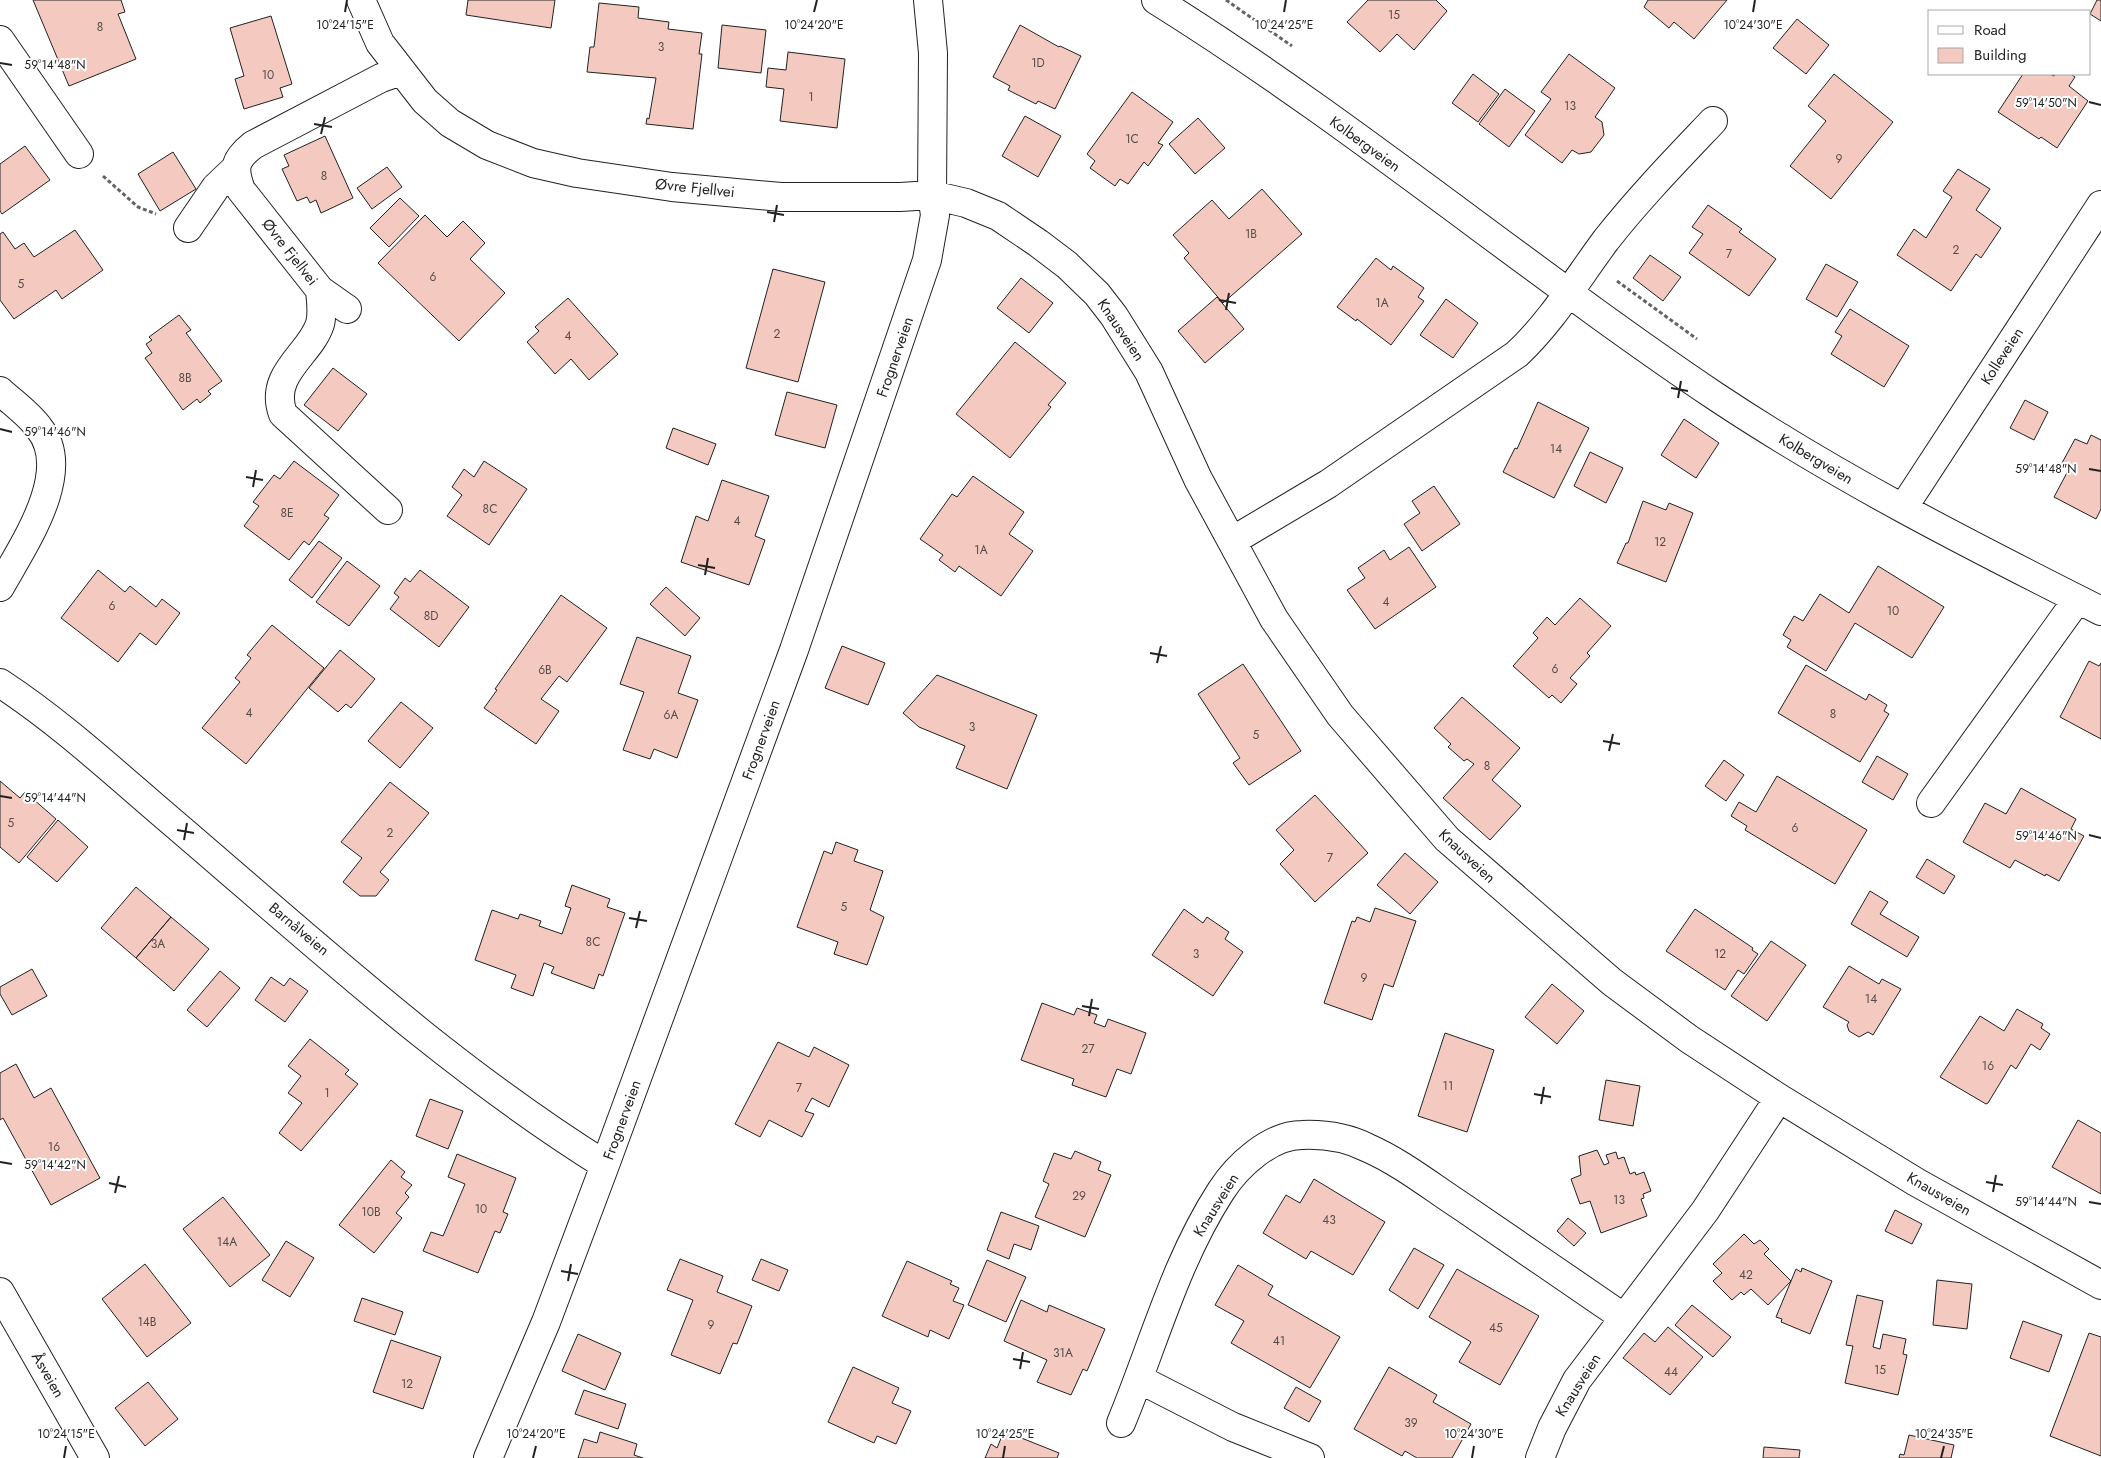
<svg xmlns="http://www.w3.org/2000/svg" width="2101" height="1458" viewBox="0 0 2101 1458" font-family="Jost,sans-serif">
<rect width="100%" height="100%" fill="#fff"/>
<path fill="#f3c9c0" stroke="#222" d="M33 0H121L125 12 118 14 136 59 69 86Z
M468 0H555L551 28 466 15Z
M1368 0H1436L1447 11 1414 50 1397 34 1380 52 1347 22Z
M1648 0H1727L1694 39 1674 22 1669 28 1644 7Z
M2097 0H2101V21L2090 14Z
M599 3 639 7 638 18 669 22 668 29 702 33 699 54H702L693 129 646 124 647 118 649 119 656 78 587 72 590 47H594Z
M271 16 292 84 280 88 283 97 244 109 235 79 244 76 230 28Z
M1797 19 1829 45 1806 74 1773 48Z
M722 25 766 30 761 73 718 68Z
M1020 25 1059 47 1060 46 1081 56 1055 109 1038 101 1036 104 1008 90 1010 86 993 77Z
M788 52 845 59 837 128 780 121 784 89 766 87 768 68 786 70Z
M1569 54 1615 88 1595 117 1602 122 1604 135 1591 152 1579 154 1572 150 1562 163 1525 135 1551 99 1541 92Z
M1473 74 1499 94 1478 122 1452 103Z
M1834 74 1893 122 1831 199 1790 166 1826 121 1808 106Z
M2023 74H2050L2054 76 2055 74H2071L2075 77 2069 86 2088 101 2057 148 2041 137 2039 139 1998 112Z
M1505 89 1535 111 1509 147 1479 124Z
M1132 92 1173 122 1158 143 1163 145 1148 166 1144 162 1128 184 1120 179 1115 186 1090 168 1095 161 1087 154Z
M1025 116 1061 136 1038 177 1002 156Z
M1198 118 1225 148 1195 174 1169 144Z
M325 136 353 198 321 213 316 200 310 203 307 197 297 201 282 169 289 166 284 155Z
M25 146 50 180 2 214 0 211V164Z
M173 152 196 189 160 211 138 174Z
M387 167 402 187 372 209 357 188Z
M1958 169 1990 189 1976 210 2001 228 1981 258 1976 254 1951 291 1897 255 1914 229 1926 238 1952 197 1943 191Z
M1262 189 1302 234 1223 303 1184 258 1189 253 1173 235 1212 200 1229 219Z
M400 198 419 216 389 247 370 228Z
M1708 205 1742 229 1739 232 1776 259 1749 296 1689 253 1703 234 1692 227Z
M425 215 447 237 463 221 485 243 470 259 505 293 459 341 378 263Z
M75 230 103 270 62 299 56 290 14 319 0 300V234L3 232 15 249 24 243 34 257Z
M1650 255 1681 277 1663 301 1633 278Z
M1376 258 1391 270 1393 266 1424 288 1418 297 1424 301 1391 345 1357 319 1356 321 1337 307Z
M1826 264 1858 282 1837 317 1806 299Z
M773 269 825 282 798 382 746 368Z
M1021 278 1053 303 1029 333 997 308Z
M1217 297 1244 329 1205 363 1178 331Z
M568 298 618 354 589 380 571 359 555 374 527 342 539 331 535 327Z
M1446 299 1478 323 1453 358 1420 335Z
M1850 309 1909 346 1884 387 1831 354 1842 336 1835 332Z
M179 315 191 330 186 333 222 381 208 391 211 394 200 403 197 399 183 410 145 358 152 353 146 344 152 340 149 337Z
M1015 342 1066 383 1048 405 1051 407 1010 458 956 414Z
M333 368 367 394 338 431 304 405Z
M787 392 837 405 825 448 775 435Z
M2025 400 2048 412 2034 440 2010 428Z
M1538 402 1589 428 1554 498 1503 472 1515 448 1517 449Z
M1684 419 1719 443 1696 478 1661 455Z
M673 428 716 444 708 465 666 448Z
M2091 435 2101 440V509L2096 519 2054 497 2070 467 2062 463 2075 439 2087 444Z
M1590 452 1623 468 1606 503 1574 486Z
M294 461 339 495 324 515 329 518 309 545 304 541 289 560 244 526 259 506 253 502 274 475 280 479Z
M484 461 527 489 489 545 447 516 462 495 452 487 464 469 474 477Z
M973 476 1024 512 1009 534 1033 551 1001 596 959 566 955 572 939 560 943 555 920 539 952 494 957 497Z
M722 480 769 496 755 536 765 540 749 585 681 562 696 516 708 521Z
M1434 486 1460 524 1422 551 1404 524 1420 513 1412 501Z
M1643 501 1666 510 1669 503 1693 513 1666 582 1617 563 1626 543H1628Z
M319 541 342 558 312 598 289 580Z
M1409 547 1436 587 1375 629 1347 590 1365 578 1358 568 1384 550 1390 560Z
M347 561 380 586 349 626 316 602Z
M1878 566 1944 607 1912 658 1855 623 1826 671 1787 647 1791 640 1783 635 1794 616 1803 621 1820 594 1849 613Z
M98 570 125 592 130 586 156 607 162 599 180 613 156 645 140 633 118 662 61 618Z
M420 570 469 607 439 647 390 609 399 597 394 593 405 578 410 582Z
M666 587 700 618 685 636 650 604Z
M561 595 607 628 567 682 559 676 541 699 559 711 536 744 484 708 497 690 495 689Z
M1580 598 1611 626 1587 653 1590 656 1570 678 1577 684 1561 703 1552 695 1549 698 1513 666 1538 638 1533 633 1547 617 1555 625Z
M272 625 324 668 246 764 202 728 240 682 235 678 251 658 247 655Z
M637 637 691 656 678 693 698 700 677 758 654 749 650 759 623 750 644 692 620 684Z
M842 646 885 663 868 705 825 688Z
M340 650 375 679 351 708 346 704 338 712 309 688Z
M2089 661 2099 666 2101 663V739L2060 717Z
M1243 664 1301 751 1249 785 1233 763 1240 758 1198 694Z
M1806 665 1866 700 1869 694 1887 705 1884 711 1889 714 1860 762 1778 713Z
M937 675 1037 715 1007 789 956 768 965 746 919 727 903 713Z
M1462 697 1520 748 1492 780 1521 806 1490 840 1443 798 1474 764 1467 759 1464 761 1448 747 1451 744 1434 728Z
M401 702 433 728 400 768 368 741Z
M1877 756 1908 774 1893 800 1862 782Z
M1724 760 1744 775 1726 801 1705 786Z
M1777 776 1867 830 1835 884 1745 830 1747 826 1731 816 1739 802 1756 812Z
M0 781 20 798 25 792 56 819 19 863 0 847Z
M390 782 429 813 380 872 389 880 376 896H360L343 882 362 858 341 842Z
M2021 788 2076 819 2071 829 2084 836 2059 881 2046 874 2045 876 2015 860 2010 868 1963 842 1985 803 2006 814Z
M1315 795 1368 853 1315 902 1280 864 1294 850 1276 830Z
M58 820 88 847 57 882 27 857Z
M836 842 858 850 854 861 883 871 870 910 884 917 867 965 834 954 838 942 797 927 824 851 832 854Z
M1405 853 1438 882 1410 914 1377 885Z
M1927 859 1955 876 1944 894 1916 877Z
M572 885 610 899 607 907 625 913 603 976 599 974 594 989 551 973 554 967 544 963 533 996 511 988 516 975 475 960 492 910 518 919 520 914 541 921 539 926 562 934 571 908 565 906Z
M136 887 171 917 136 958 101 928Z
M1870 891 1888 902 1880 914 1919 937 1907 957 1851 924Z
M1375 908 1416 921 1393 987 1384 984 1372 1020 1324 1003 1352 921 1355 922 1357 917 1370 922Z
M1184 909 1203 923 1207 917 1229 932 1225 939 1243 952 1213 996 1152 955Z
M1695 909 1753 948 1752 950 1758 954 1744 974 1738 970 1725 990 1666 951Z
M171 917 209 949 174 991 136 958Z
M1771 941 1806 965 1767 1021 1731 996Z
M1849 966 1879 984 1882 979 1901 989 1873 1035 1868 1032 1859 1037 1849 1031 1847 1025 1849 1022 1823 1007Z
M32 969 47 996 12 1015 0 994V987Z
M220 971 240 988 207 1027 187 1010Z
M271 977 284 986 290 978 308 991 285 1022 255 1000Z
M1552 984 1584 1011 1557 1044 1525 1017Z
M1042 1003 1074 1015 1077 1008 1097 1015 1094 1023 1105 1027 1108 1019 1146 1033 1131 1074 1117 1069 1106 1097 1072 1085 1074 1079 1021 1060Z
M2017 1009 2043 1024 2041 1028 2050 1034 2040 1050 2031 1044 2016 1069 2011 1065 1988 1103 1986 1104 1940 1077 1980 1016 2004 1031Z
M1445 1033 1494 1050 1467 1132 1418 1116Z
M310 1039 349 1070 345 1074 358 1084 301 1151 279 1133 302 1103 288 1093 301 1076 288 1066Z
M778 1042 809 1057 814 1047 849 1065 829 1107 812 1098 805 1111 814 1114 802 1137 769 1120 760 1137 735 1124Z
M16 1064 34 1098 51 1088 100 1178 51 1205 3 1118 0 1120V1073Z
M1606 1080 1640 1086 1633 1126 1599 1120Z
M430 1099 463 1111 448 1149 416 1136Z
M2078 1120 2101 1133V1194L2052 1167Z
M1597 1150 1604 1165 1609 1163 1606 1155 1616 1152 1618 1159 1624 1157 1630 1174 1635 1172 1636 1175 1644 1172 1651 1191 1643 1194 1644 1198 1641 1199 1647 1216 1601 1233 1590 1201 1580 1204 1571 1179 1581 1175 1579 1156Z
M1075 1151 1101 1162 1098 1170 1111 1175 1085 1237 1035 1217 1049 1184 1043 1181 1054 1153 1071 1159Z
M457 1154 516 1178 503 1212 508 1214 500 1233 495 1231 478 1273 423 1251 431 1232 443 1236 465 1184 448 1177Z
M391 1160 405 1172 401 1177 412 1185 405 1193 409 1197 396 1213 402 1218 374 1253 339 1225Z
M1314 1179 1385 1222 1353 1275 1311 1251 1306 1259 1263 1233 1286 1195 1300 1203Z
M223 1197 270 1255 230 1287 183 1229Z
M1895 1210 1922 1224 1912 1244 1885 1231Z
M1001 1212 1039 1226 1031 1250 1014 1244 1009 1259 987 1250Z
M1568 1218 1586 1233 1574 1246 1557 1231Z
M1744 1234 1754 1244 1760 1240 1769 1249 1764 1254 1791 1281 1768 1305 1751 1289 1744 1295 1741 1292 1732 1300 1713 1281 1722 1273 1713 1264Z
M286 1241 314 1258 290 1297 262 1280Z
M1414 1248 1444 1265 1418 1309 1389 1290Z
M680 1259 723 1276 717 1292 752 1306 737 1344 733 1343 720 1374 671 1355 693 1300 667 1290Z
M761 1259 788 1270 779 1291 752 1280Z
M987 1260 1026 1277 1006 1322 968 1305Z
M907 1261 952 1281 950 1284 959 1288 953 1301 964 1305 949 1339 930 1330 928 1337 882 1316Z
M145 1264 191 1323 147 1357 102 1299Z
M1238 1265 1273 1286 1268 1295 1340 1337 1310 1388 1231 1343 1244 1321 1215 1305Z
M1802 1268 1832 1281 1810 1334 1781 1322 1782 1319 1776 1317 1796 1269 1801 1272Z
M1457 1269 1539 1316 1500 1385 1459 1362 1471 1342 1429 1317Z
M1937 1280 1972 1284 1967 1329 1933 1325Z
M1857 1295 1883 1301 1873 1347 1880 1349 1883 1334 1906 1339 1903 1354 1907 1355 1898 1395 1845 1383 1853 1346 1846 1345Z
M362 1298 403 1312 395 1335 354 1321Z
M1021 1300 1047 1312 1049 1305 1105 1329 1087 1371 1083 1369 1071 1395 1037 1382 1047 1360 1004 1341Z
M1692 1305 1731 1337 1713 1357 1675 1325Z
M2023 1321 2062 1335 2049 1372 2010 1358Z
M1668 1327 1703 1357 1670 1395 1623 1358 1644 1333 1655 1342Z
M2089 1333 2101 1337V1456L2050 1436Z
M578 1334 621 1353 605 1390 562 1371Z
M391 1340 441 1357 423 1409 373 1392Z
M853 1367 899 1388 892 1403 911 1411 896 1444 877 1436 874 1443 828 1422Z
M1389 1367 1437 1395 1433 1402 1471 1424 1452 1458H1417L1405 1451 1402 1456 1354 1429Z
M148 1382 178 1419 145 1446 115 1408Z
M1296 1387 1321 1401 1309 1422 1284 1408Z
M584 1390 626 1404 618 1429 575 1414Z
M1004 1431 1059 1453 1057 1458H985L991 1444 997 1448Z
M600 1432 637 1444 634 1455 643 1458H578L584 1439 597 1443Z
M1909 1435 1954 1445 1951 1458H1899L1900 1454 1904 1455Z
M1764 1447 1800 1450 1799 1458H1763Z"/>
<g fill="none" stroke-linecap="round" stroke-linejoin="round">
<defs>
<path id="minor" d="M361 0 380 43 425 101 450 123 487 145 533 163 577 173 672 187 781 197H900L932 195 966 203 998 216 1038 243 1067 265 1097 294 1114 316 1149 372 1198 479 1274 619 1340 715 1447 839 1612 982 1689 1039 1779 1098 1916 1182 2101 1285
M1156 0C1350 121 1526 269 1715 396 1838 478 1970 545 2101 611
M0 40 79 154
M188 228 216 187 236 168
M320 290 347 309
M0 391C13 403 29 414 39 428 75 472 22 547 0 587
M1903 508 2101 205
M388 510 283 414C268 374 310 355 320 324 323 313 321 301 320 290L241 190C233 168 234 160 253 145L381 78 401 71
M1232 541 1328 484 1517 354C1553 320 1577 279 1606 240 1639 198 1676 160 1713 121
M0 683C64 725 120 778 178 827 316 945 451 1069 605 1165
M1931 803 2077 600
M0 1292 95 1458
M1139 1379 1233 1427 1310 1458
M1121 1423C1153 1346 1175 1262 1221 1191 1237 1166 1270 1135 1302 1135 1325 1134 1348 1138 1368 1148 1402 1163 1433 1188 1464 1208 1517 1244 1570 1281 1623 1317
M488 1458 546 1322 605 1165 794 650 927 260 935 215 932 195 933 53 928 0
M1540 1458 1552 1428 1577 1380 1705 1211 1779 1098"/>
</defs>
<use href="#minor" stroke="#222" stroke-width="30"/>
<path stroke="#646464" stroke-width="3" stroke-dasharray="4 2.5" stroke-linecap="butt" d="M1226 0 1292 46
M103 176 138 207 156 214
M1617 281 1697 339"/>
<use href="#minor" stroke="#fff" stroke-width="28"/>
</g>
<path fill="none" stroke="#222" stroke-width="2" d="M345 12 347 0M814 12 817 0M1284 12 1286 0M1753 12 1755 0M0 63 12 65M2089 102 2101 105M314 124 332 127M321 134 325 117M767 212 784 215M774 222 777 205M1219 300 1236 303M1226 310 1229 293M1671 388 1688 391M1678 398 1681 381M0 429 12 432M2089 469 2101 471M246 477 263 480M253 487 256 470M698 565 715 568M705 575 708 558M1150 653 1167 656M1157 663 1161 646M1603 741 1620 744M1609 751 1613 734M0 796 12 798M177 830 194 833M2089 835 2101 838M184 840 187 823M629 918 647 921M636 928 640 911M1082 1006 1099 1009M1089 1016 1092 999M1534 1094 1551 1097M1541 1104 1544 1087M0 1162 12 1164M1986 1182 2003 1185M109 1183 126 1187M1993 1192 1996 1175M115 1193 119 1176M2089 1202 2101 1204M561 1271 578 1274M568 1281 571 1264M1013 1359 1030 1362M1020 1369 1023 1352M64 1458 66 1446M533 1458 536 1446M1003 1458 1005 1446M1472 1458 1474 1446M1941 1458 1944 1446"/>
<g text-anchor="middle" stroke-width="4" stroke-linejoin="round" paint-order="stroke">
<g font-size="12" fill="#564c4a">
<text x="1394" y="19">15</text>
<text x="100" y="31">8</text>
<text x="661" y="51">3</text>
<text x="1038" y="67">1D</text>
<text x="268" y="79">10</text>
<text x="811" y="101">1</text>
<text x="1570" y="110">13</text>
<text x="1132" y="143">1C</text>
<text x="1839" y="163">9</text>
<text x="324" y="180">8</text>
<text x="1251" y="238">1B</text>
<text x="1956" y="254">2</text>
<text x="1729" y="258">7</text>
<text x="433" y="281">6</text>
<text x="21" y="288">5</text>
<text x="1382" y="307">1A</text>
<text x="777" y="338">2</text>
<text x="568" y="340">4</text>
<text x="185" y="382">8B</text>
<text x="1556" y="453">14</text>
<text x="490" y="513">8C</text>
<text x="287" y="517">8E</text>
<text x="737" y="525">4</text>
<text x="1660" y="546">12</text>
<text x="981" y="554">1A</text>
<text x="1386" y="606">4</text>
<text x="112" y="610">6</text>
<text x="1893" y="615">10</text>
<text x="431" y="620">8D</text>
<text x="1555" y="673">6</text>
<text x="545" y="674">6B</text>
<text x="249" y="717">4</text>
<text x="1833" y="718">8</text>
<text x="671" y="719">6A</text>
<text x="972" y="731">3</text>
<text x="1256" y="739">5</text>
<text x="1487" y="770">8</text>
<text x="11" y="827">5</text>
<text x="1795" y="832">6</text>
<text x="390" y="837">2</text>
<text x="1330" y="862">7</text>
<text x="844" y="911">5</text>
<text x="593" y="946">8C</text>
<text x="158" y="948">3A</text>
<text x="1196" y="958">3</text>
<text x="1720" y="958">12</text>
<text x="1364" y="982">9</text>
<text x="1871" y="1003">14</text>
<text x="1088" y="1053">27</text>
<text x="1988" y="1070">16</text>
<text x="1448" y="1090">11</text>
<text x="799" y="1092">7</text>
<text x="327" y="1097">1</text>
<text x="54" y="1151">16</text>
<text x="1079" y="1200">29</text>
<text x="1619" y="1204">13</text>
<text x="481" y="1213">10</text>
<text x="371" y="1216">10B</text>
<text x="1329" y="1224">43</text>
<text x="227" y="1246">14A</text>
<text x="1746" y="1279">42</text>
<text x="147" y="1326">14B</text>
<text x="711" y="1329">9</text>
<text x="1496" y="1332">45</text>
<text x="1279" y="1345">41</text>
<text x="1063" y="1357">31A</text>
<text x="1880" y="1374">15</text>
<text x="1671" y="1376">44</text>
<text x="407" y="1388">12</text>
<text x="1411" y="1427">39</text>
</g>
<g font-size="15" fill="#222" stroke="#fff">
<text transform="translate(1365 144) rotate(36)" y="5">Kolbergveien</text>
<text transform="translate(695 188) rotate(6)" y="5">Øvre Fjellvei</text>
<text transform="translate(290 252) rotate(52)" y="5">Øvre Fjellvei</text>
<text transform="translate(1121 330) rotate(56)" y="5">Knausveien</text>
<text transform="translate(2002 356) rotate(-57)" y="5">Kolleveien</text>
<text transform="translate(895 357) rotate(-71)" y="5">Frognerveien</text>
<text transform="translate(1816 459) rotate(31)" y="5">Kolbergveien</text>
<text transform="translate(761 740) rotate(-70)" y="5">Frognerveien</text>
<text transform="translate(1467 856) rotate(43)" y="5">Knausveien</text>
<text transform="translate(299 929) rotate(40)" y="5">Barnålveien</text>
<text transform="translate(622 1120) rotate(-70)" y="5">Frognerveien</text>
<text transform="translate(1939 1194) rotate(30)" y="5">Knausveien</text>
<text transform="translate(1216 1205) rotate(-58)" y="5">Knausveien</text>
<text transform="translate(48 1375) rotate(60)" y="5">Åsveien</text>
<text transform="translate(1578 1385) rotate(-58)" y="5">Knausveien</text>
</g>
</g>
<g font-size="12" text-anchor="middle" fill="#222" stroke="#fff" stroke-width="4" stroke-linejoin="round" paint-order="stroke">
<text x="345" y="29">10°24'15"E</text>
<text x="814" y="29">10°24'20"E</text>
<text x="1284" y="29">10°24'25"E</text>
<text x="1753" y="29">10°24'30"E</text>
<text x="55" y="69">59°14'48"N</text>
<text x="2046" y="107">59°14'50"N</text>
<text x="55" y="436">59°14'46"N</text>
<text x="2046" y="473">59°14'48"N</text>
<text x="55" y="802">59°14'44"N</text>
<text x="2046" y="840">59°14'46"N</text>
<text x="55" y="1169">59°14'42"N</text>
<text x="2046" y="1206">59°14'44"N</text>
<text x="66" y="1438">10°24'15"E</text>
<text x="536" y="1438">10°24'20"E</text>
<text x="1005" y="1438">10°24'25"E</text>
<text x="1474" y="1438">10°24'30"E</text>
<text x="1944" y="1438">10°24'35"E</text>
</g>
<rect x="1928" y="10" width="162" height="65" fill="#ffffff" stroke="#a7a7a7"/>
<rect x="1938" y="26" width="25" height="8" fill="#ffffff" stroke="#a7a7a7"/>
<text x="1974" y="35" font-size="15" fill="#222222">Road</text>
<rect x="1938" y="48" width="25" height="15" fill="#f3c9c0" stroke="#a7a7a7"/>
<text x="1974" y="60" font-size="15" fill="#222222">Building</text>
</svg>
